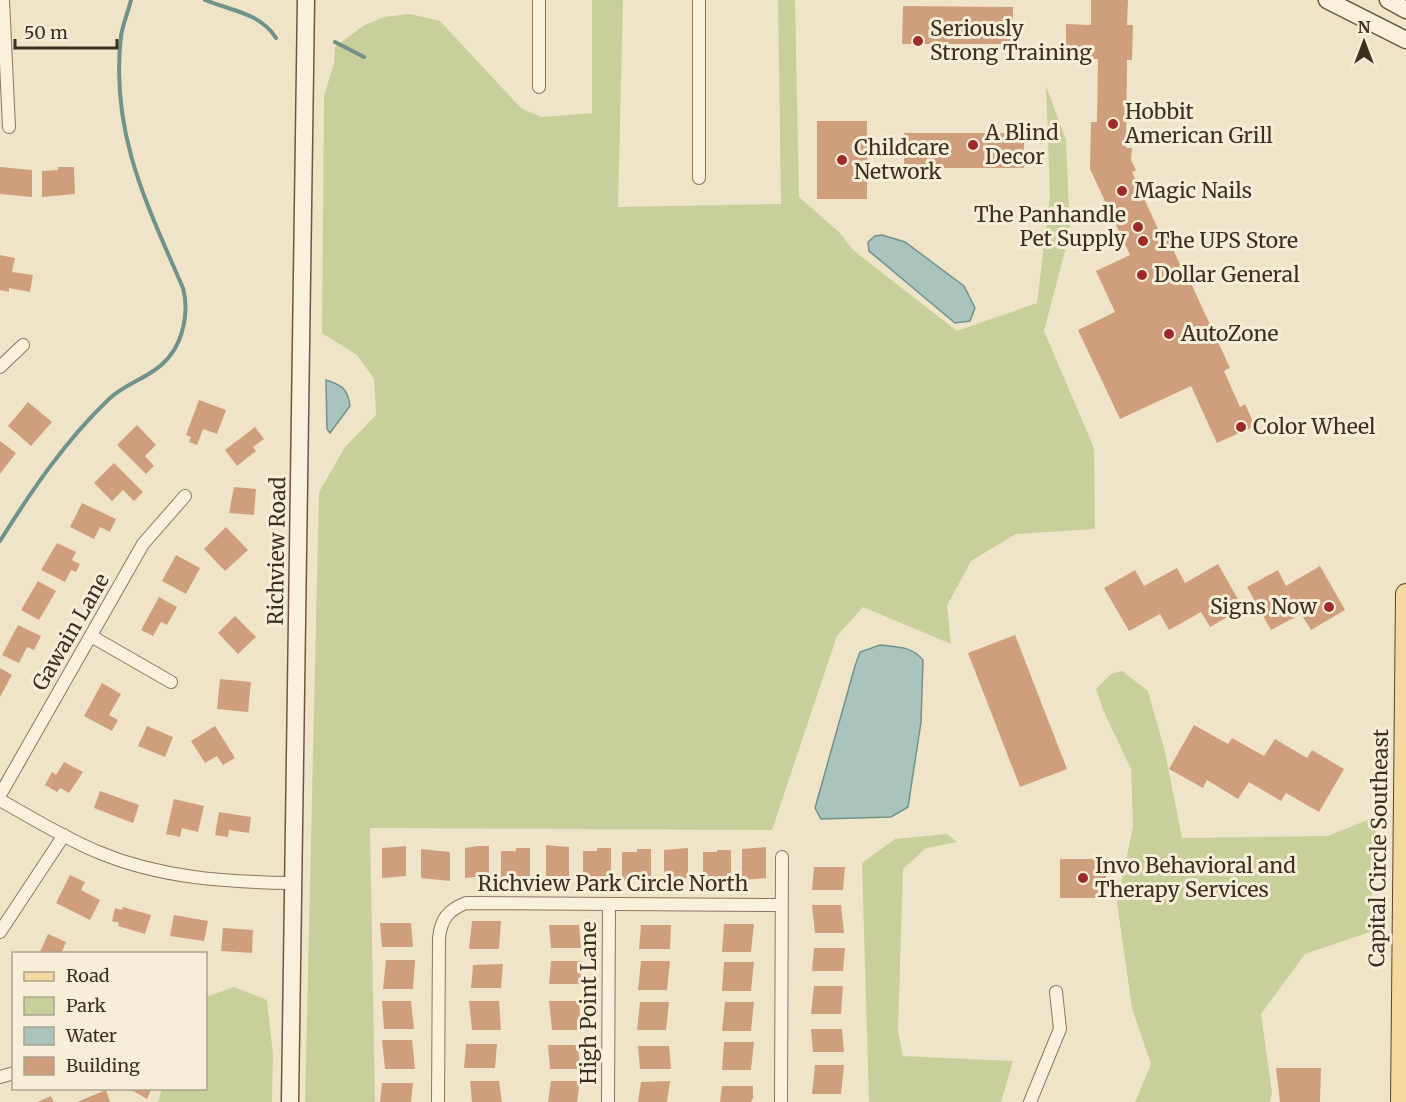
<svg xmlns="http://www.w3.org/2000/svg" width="1406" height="1102" viewBox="0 0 1406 1102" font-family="Merriweather,serif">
<rect width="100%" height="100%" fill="#f0e4c8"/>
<path fill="#c9cf9b" d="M592 0H623L618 207 781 204 778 0H795L799 197 840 233 853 250 957 331 1037 303 1050 195 1046 86 1066 140 1070 232 1044 331 1094 448 1095 529 1016 534 971 561 947 606 951 644 863 607 837 636 772 830 370 828 375 1102H305L319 492 345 447 376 415 374 379 357 355 322 333 324 96 334 63 335 47 363 26 384 17 410 14 440 21 521 108 541 117 592 113Z
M1122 671 1148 691 1165 752 1182 838 1328 836 1377 816 1370 932 1305 954 1261 1014 1272 1093 1270 1102H1135L1151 1064 1132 1008 1117 903 1133 827 1131 769 1103 710 1096 689 1111 674Z
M947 834 957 842 926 848 903 869 898 1031 903 1056 1013 1061 1001 1102H869L862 863 895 839Z
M234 987 267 1000 273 1054 272 1102H158L162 1089 206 1088V997Z"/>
<path fill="#a9c4bc" stroke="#6f938a" stroke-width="1.5" d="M882 235 905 242 964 286 975 308 970 321 955 323 869 251 868 242 875 236Z
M326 380C342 385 348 389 350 406L330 433 327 429Z
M880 645C898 647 911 646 923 660L921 722 908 807 891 817 821 819 815 808 855 666 860 652Z"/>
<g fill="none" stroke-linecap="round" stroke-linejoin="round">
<path stroke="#6f938a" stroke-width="4" d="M205 0C232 11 260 13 276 38
M335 42 364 57
M0 541C32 490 65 441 109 399 127 382 153 377 169 357 184 339 189 310 183 288 146 203 110 131 121 36 123 24 128 12 131 0"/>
</g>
<path fill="#cf9f7d" d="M1091 0H1128L1127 25H1133L1132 60H1127L1126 148H1132L1131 160 1136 170 1132 172 1163 240 1168 238 1187 280 1189 279 1230 368 1224 371 1240 407 1245 404 1255 426 1217 443 1191 386 1120 419 1078 330 1115 312 1096 271 1130 255 1090 169 1091 122H1097L1098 59H1066V24L1091 25Z
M903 6 1013 7V44H902Z
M817 121H867V199H817Z
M904 133H1024V168H904Z
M0 167 32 170V197L0 194Z
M58 167H74L75 194 42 197V171L58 170Z
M0 255 15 258 12 272 33 275 30 292 9 288V292L0 290Z
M199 400 226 410 217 434 203 429 197 445 189 442 191 437 186 435Z
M28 402 52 422 31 446 8 426Z
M137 425 156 445 145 456 154 466 146 474 117 445Z
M255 427 264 439 253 447 256 451 237 466 225 450Z
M0 441 16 453 0 474Z
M114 463 143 492 134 501 123 490 112 501 94 483Z
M234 487 256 489 254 515 229 513Z
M82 503 116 519 110 532 100 527 94 539 70 527Z
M226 527 248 550 225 571 204 549Z
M57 543 76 552 72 560 80 564 76 572 71 570 65 582 41 570Z
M176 555 200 568 186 594 162 581Z
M1218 564 1243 608 1210 627 1201 612 1169 630 1160 614 1129 631 1104 588 1135 570 1144 586 1177 568 1185 583Z
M1320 566 1345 610 1311 630 1301 614 1271 630 1247 587 1278 570 1286 586Z
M38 581 56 591 39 620 21 610Z
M159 597 177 607 167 625 161 622 153 636 141 630Z
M235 616 256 637 238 654 218 633Z
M18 625 41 636 34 650 27 647 19 663 2 655Z
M1015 635 1067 769 1020 787 968 653Z
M0 668 12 675 0 697Z
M220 679 251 682 248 712 217 709Z
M102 683 121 694 109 715 118 720 112 731 84 716Z
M1194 725 1228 744 1232 738 1264 756 1275 739 1307 758 1312 750 1344 769 1319 812 1286 793 1281 801 1249 782 1238 799 1207 780 1203 788 1169 769Z
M147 726 173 737 165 757 138 746Z
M215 726 235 758 223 765 217 756 205 763 191 741Z
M64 762 83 772 69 793 60 788 57 792 45 785 52 772 56 775Z
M100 791 139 805 133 823 94 808Z
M174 799 204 806 198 832 182 828 180 837 166 834Z
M219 812 251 817 249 833 229 830 228 837 215 835Z
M546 845 569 847V878L546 876Z
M406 846V876L382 878V848Z
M477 846H489V876L465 878V848Z
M766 847V878L742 880V849Z
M516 848H530V878L501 880V851H516Z
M597 848H611V877L583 880V851H597Z
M688 848V878L664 880V850Z
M421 849 450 852V881L421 878Z
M637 849H651V878L622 881V852H637Z
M717 850H731V879L703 882V852H717Z
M1060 859H1106V898H1060Z
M814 867H845L843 890H812Z
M70 875 85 882 81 890 100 900 90 920 56 903Z
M812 905H841L844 933H815Z
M123 907 151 915 145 934 118 926 119 923 112 921 115 908 122 910Z
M174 915 208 921 204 941 170 936Z
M472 921H501L499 949H469Z
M380 923H411L413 947H382Z
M724 924H754L751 952H722Z
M549 925H579L581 948H551Z
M641 925H671L670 949H639Z
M223 928 253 930 252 953 221 951Z
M48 934 66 942 61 954H39Z
M814 948H845L843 971H812Z
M386 960H415L413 989H383Z
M551 961H582L580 984H549Z
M641 961H670L667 990H638Z
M724 962H754L751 991H722Z
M503 964 501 988H471L473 965Z
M814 986H843L841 1014H811Z
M382 1001H411L414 1029H384Z
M469 1001H499L501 1030H472Z
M549 1001H579L581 1030H552Z
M640 1002H669L666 1030H637Z
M725 1002H754L751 1031H722Z
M811 1029H842L844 1052H813Z
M382 1040H412L415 1069H385Z
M724 1042H754L751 1070H722Z
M466 1044H497L495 1068H464Z
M548 1045H578L580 1069H550Z
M638 1046H669L671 1069H640Z
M815 1065H844L841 1094H812Z
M1276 1068H1321L1320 1102H1280Z
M470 1081H499L502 1102H472Z
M551 1081H580L577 1102H548Z
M670 1081 667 1102H638L641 1082Z
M382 1083H413L411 1102H380Z
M722 1086H753V1098L751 1102H720Z
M128 1088H152L147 1099Z
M106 1090 110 1102H77Z
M51 1096 54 1102H37Z"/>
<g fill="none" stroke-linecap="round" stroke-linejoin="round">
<defs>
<path id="street" d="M3 0 9 127
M539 0V87
M699 0V178
M0 367 23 345
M91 636 171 682
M0 795 143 544 185 496
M0 800C32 818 64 838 98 852 160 878 225 882 292 883
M0 932 64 835
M0 1077 14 1073
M438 1102 439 938C441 919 448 910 466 903L781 905
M608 1102 609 904
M781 1102 782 857
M1030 1102 1060 1029 1056 992"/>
<path id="secondary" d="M1327 0 1406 40
M1388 0 1406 10
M290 1102 306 0"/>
<path id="primary" d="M1401 1102 1406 594"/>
</defs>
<use href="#street" stroke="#8d765c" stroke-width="14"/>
<use href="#secondary" stroke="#6f573f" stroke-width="19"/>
<use href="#primary" stroke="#5b4430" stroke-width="22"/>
<use href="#street" stroke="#faf1dc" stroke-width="12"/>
<use href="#secondary" stroke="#faf1dc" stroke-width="16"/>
<use href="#primary" stroke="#f3d9a0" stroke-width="20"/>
</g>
<g fill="#9e2a2b" stroke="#f7eed8" stroke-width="2">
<circle cx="918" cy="41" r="6"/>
<circle cx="1113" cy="124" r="6"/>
<circle cx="973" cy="145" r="6"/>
<circle cx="842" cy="160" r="6"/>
<circle cx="1122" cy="191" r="6"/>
<circle cx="1138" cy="227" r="6"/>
<circle cx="1143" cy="241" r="6"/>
<circle cx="1142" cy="275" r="6"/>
<circle cx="1169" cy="334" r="6"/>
<circle cx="1241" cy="427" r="6"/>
<circle cx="1329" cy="607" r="6"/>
<circle cx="1083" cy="878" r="6"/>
</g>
<g text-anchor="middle" stroke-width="6" stroke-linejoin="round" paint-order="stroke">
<g font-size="21" fill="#3d2e20" stroke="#f7eed8" text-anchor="start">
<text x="930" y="36">Seriously<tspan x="930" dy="24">Strong Training</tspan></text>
<text x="1125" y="119">Hobbit<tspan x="1125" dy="24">American Grill</tspan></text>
<text x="985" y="140">A Blind<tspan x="985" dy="24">Decor</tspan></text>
<text x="854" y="155">Childcare<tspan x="854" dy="24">Network</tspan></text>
<text x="1134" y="198">Magic Nails</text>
<text x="1126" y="222" text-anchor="end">The Panhandle<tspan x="1126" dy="24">Pet Supply</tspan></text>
<text x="1155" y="248">The UPS Store</text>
<text x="1154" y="282">Dollar General</text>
<text x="1181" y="341">AutoZone</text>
<text x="1253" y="434">Color Wheel</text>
<text x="1317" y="614" text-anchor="end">Signs Now</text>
<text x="1095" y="873">Invo Behavioral and<tspan x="1095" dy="24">Therapy Services</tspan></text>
</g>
<g font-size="21" fill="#3d2e20" stroke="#f7eed8">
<text transform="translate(277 551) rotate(-89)" y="7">Richview Road</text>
<text transform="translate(71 632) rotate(-60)" y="7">Gawain Lane</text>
<text transform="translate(1379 848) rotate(-89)" y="7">Capital Circle Southeast</text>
<text x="613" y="891">Richview Park Circle North</text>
<text transform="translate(589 1003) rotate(-90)" y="7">High Point Lane</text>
</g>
</g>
<rect x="12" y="952" width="195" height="138" fill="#f7eed8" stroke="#ada18e" stroke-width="1.5"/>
<rect x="24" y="972" width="30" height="9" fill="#f3d9a0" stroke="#ada18e" stroke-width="1.5"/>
<text x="66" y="982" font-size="18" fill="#3d2e20">Road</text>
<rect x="24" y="997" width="30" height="18" fill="#c9cf9b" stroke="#ada18e" stroke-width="1.5"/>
<text x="66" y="1012" font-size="18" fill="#3d2e20">Park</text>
<rect x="24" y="1027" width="30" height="18" fill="#a9c4bc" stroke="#ada18e" stroke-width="1.5"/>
<text x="66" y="1042" font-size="18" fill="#3d2e20">Water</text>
<rect x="24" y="1057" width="30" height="18" fill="#cf9f7d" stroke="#ada18e" stroke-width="1.5"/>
<text x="66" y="1072" font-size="18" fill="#3d2e20">Building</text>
<g transform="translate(1364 42)" stroke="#f7eed8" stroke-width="4.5" paint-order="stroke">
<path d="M0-4.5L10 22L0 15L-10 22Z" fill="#3d2e20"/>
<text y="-9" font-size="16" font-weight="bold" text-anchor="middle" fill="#3d2e20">N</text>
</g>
<path d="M15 39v9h102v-9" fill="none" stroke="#3d2e20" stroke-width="3"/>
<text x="24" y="39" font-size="18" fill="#3d2e20" stroke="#f7eed8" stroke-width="4.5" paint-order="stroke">50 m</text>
</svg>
